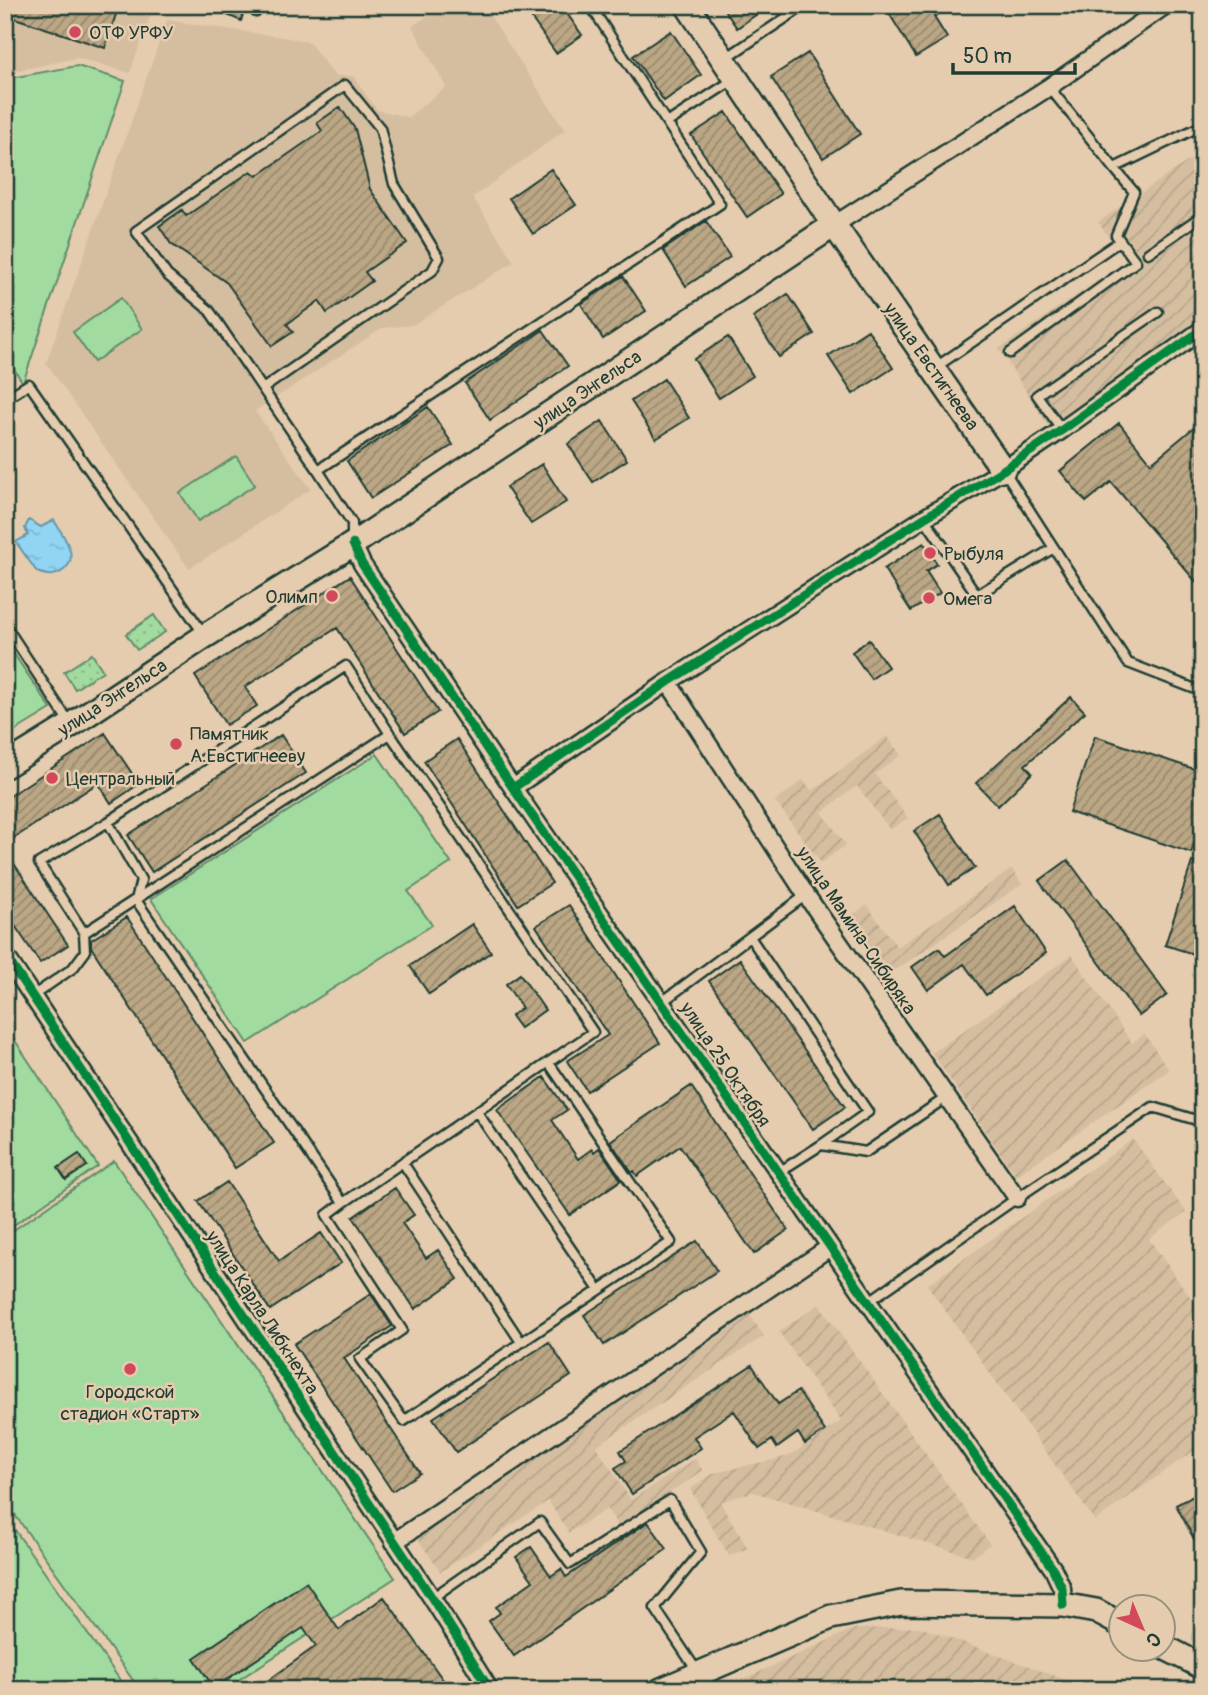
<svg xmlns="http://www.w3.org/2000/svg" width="1208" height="1695" viewBox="0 0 1208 1695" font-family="Pangolin,sans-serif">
<defs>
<pattern id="industrial-furrows" width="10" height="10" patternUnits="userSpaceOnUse" patternTransform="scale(1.75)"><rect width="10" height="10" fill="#d5bea0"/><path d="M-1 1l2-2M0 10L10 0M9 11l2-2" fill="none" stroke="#b6a48a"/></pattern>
<pattern id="grass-dots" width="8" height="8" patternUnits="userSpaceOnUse" patternTransform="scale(1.75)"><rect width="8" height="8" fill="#a2dba0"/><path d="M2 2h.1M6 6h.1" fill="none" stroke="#8bbd8a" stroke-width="1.8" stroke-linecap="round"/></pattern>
<pattern id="water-ripples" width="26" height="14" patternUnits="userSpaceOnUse" patternTransform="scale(1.75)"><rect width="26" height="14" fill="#91d4f3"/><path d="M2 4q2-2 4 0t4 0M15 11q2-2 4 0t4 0" fill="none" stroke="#7db7d1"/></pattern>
<pattern id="building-hatch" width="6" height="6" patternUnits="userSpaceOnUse" patternTransform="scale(1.75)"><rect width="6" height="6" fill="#bca785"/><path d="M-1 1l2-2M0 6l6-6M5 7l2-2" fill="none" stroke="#98896e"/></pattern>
</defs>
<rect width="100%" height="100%" fill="#e6ccae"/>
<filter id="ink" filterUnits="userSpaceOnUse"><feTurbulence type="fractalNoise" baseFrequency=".0143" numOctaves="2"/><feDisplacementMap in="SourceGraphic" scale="14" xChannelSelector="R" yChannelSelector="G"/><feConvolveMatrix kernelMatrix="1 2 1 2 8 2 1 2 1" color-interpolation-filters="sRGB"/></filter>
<g filter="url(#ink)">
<path fill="#d5bea0" d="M5 5H154L130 73 77 58 5 73Z
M446 5H483L565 130 473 197 514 262 413 325 383 328 255 411 311 489 189 569 46 363 167 20 308 41 335 76H353L377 110 408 117 446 87 412 26Z"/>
<path fill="url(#industrial-furrows)" d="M1203 151V318L1050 429 999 349 1126 261 1098 222Z
M887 736 901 755 875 774 908 818 890 830 857 786 822 812 846 845 821 863 775 801 803 780 812 791Z
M1012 869 1022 884 887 976 847 919 867 905 897 947Z
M1072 955 1132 1043 1145 1034 1169 1070 1016 1176 932 1053Z
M1133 1139 1186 1212 1149 1239 1203 1315V1444L1095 1521 927 1285Z
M819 1304 990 1544 973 1557 753 1492 720 1502 748 1548 729 1556 690 1489 714 1473 789 1456 841 1421 779 1332Z
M749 1314 764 1336 596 1446 631 1500 695 1459 703 1471 618 1526 607 1509 569 1533 548 1501 440 1572 414 1533Z
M920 1627 1094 1690H720L853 1629Z"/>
<path fill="url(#grass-dots)" stroke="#608c6a" stroke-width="2" d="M154 615 165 632 137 650 126 634Z
M92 654 103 671 75 689 64 672Z"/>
<path fill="#a2dba0" stroke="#608c6a" stroke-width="2" d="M77 66 125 81 23 383 5 355V79Z
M121 298 142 329 94 362 73 332Z
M236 456 255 485 198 521 180 493Z
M5 641 51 709 5 737Z
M377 754 451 863 408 891 432 925 248 1043 151 899Z
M10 1033 98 1166 5 1231V1041Z
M114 1161 395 1578 223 1690H140L5 1501V1236Z
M5 1516 127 1690H5Z"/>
<path fill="url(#water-ripples)" stroke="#6398a7" stroke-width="2" d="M29 520 41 527 54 520C62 535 81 556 64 570 55 577 47 576 37 572L16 542 28 535 25 528Z"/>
<path fill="url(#building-hatch)" stroke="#1f3d34" stroke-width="2" d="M16 5H90L116 14 105 48 12 17Z
M204 5H246L241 21Z
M522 5H561L582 35 556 53Z
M721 5H770L737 28Z
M895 5H952L934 17 947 38 916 57 887 10Z
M671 31 701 75 664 101 633 56Z
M808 53 860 134 823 158 771 77Z
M340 107 355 129 370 189 407 243 365 272 372 281 327 313 319 301 287 324 293 332 272 346 227 283 171 244 159 226 182 210 186 216 251 171 257 176 322 131 317 123Z
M726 112 781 194 747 217 691 135Z
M551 169 576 205 533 234 509 198Z
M706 221 730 257 686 286 663 250Z
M623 276 646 311 603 339 581 304Z
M788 294 814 334 779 357 753 317Z
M543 330 568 366 490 420 465 383Z
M868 330 893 368 853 394 828 356Z
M728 337 753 376 719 398 694 359Z
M664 379 689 418 656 439 631 401Z
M428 407 453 445 371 498 347 461Z
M1203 420V590L1111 482 1086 502 1060 471 1119 423 1151 463Z
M602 421 627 460 593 482 568 444Z
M542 464 566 502 531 524 506 487Z
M924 543 937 564 926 571 940 593 911 611 884 569Z
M350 576 438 712 405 733 337 628 245 687 257 706 226 725 195 676Z
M869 640 888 667 871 679 852 652Z
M1071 697 1085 712 1025 765 1032 773 998 806 976 783Z
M105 733 139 784 111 803 98 783 5 844V799Z
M281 735 306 773 152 872 128 835Z
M1095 736 1203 772V818L1191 853 1069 812Z
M457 739 552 883 518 905 424 761Z
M940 814 975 868 949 885 914 831Z
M5 850 68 945 40 963 5 911Z
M1068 860 1167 995 1139 1016 1039 881Z
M1192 862 1203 866V957L1165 945Z
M569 905 660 1043 587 1091 567 1061 608 1035 536 926Z
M1015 906 1046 953 986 995 964 964 928 990 912 967 939 948 945 956Z
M127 917 274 1143 235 1168 91 947V940Z
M472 924 491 952 429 994 410 966Z
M740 959 845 1107 813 1129 709 981Z
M520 974 545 1010 520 1028 511 1016 522 1008 506 984Z
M544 1077 567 1110 552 1120 578 1159 592 1149 594 1152 599 1148 621 1180 570 1215 497 1110Z
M691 1086 788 1230 754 1254 680 1146 637 1176 634 1171 632 1173 610 1141Z
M79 1154 87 1166 66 1180 58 1168Z
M227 1182 279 1261 321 1233 341 1263 270 1310 198 1201Z
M395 1188 414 1215 402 1223 426 1258 438 1250 458 1279 415 1309 353 1217Z
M697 1241 717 1271 604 1345 584 1315Z
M371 1294 392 1326 344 1358 420 1473 392 1491 294 1344Z
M549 1342 571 1376 456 1452 433 1418Z
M752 1365 778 1404 798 1391 825 1431 805 1444 798 1433 777 1448 772 1440 759 1449 734 1411 694 1437 701 1448 632 1494 615 1468 626 1461 620 1451Z
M1203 1491V1556L1176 1505Z
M648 1522 667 1549 514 1656 489 1621 500 1613 496 1607 533 1581 516 1557 531 1547 551 1576 561 1569 566 1577Z
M306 1582 339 1630 384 1597 446 1684 438 1690H255L316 1646 303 1628 214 1688 194 1658Z"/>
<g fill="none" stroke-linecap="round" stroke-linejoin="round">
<defs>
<path id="lane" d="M590 5 667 123 733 80
M256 12 258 5
M726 58 805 5
M1049 87 1114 168 1203 125
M1148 253 1203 215
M1010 353 1136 262 1116 235 1134 192 1114 168
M936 367 1120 241
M264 388 432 271 439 258 394 184 380 128 345 85 136 231 167 275 209 310 318 470
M5 399 29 384 203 633
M1062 430 1037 395 1158 312
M1005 472 1128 663 1203 692
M924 518 977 595 1052 549
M352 539V523L318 470 720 204 667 123
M5 625 69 722
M84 933 39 863 108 822 346 666 390 734 593 1032 343 1203 136 900 141 880 108 822
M750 937 868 1112 821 1145
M34 995 73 968 85 952 84 933 390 734
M662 1002 806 895
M477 1112 599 1290
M403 1163 521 1342
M779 1172 821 1145 866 1152 947 1097
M343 1203 327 1215 402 1330 360 1359 404 1421 671 1242 549 1063
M868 1302 1017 1198 1153 1107 1203 1122
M432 1598 540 1522 570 1564 670 1500 701 1552 655 1608 697 1671"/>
<path id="street" d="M834 225 1049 87 1166 5
M353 544 362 564 513 788 1053 1569 1062 1588 1063 1605
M668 682 806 895 1017 1198
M513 788 668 682 924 518 1003 470 1062 430 1203 329
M5 955 432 1598 490 1690
M394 1542 830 1247"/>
<path id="secondary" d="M687 5 834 225 1003 470
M5 766 71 725 205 636 353 544 834 225
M1162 1646 1203 1667
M661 1690 831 1617 901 1603 1063 1605 1096 1611 1120 1624"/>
</defs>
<use href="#lane" stroke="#1f3d34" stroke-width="13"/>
<use href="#street" stroke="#1f3d34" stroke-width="21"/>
<use href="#secondary" stroke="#1f3d34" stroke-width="28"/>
<use href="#lane" stroke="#e6ccae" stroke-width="8"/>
<use href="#street" stroke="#e6ccae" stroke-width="16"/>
<use href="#secondary" stroke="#e6ccae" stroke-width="23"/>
<defs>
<path id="cycleway" d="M353 544 362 564 513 788 1053 1569 1062 1588 1063 1605
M513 788 668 682 924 518 1003 470 1062 430 1203 329
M5 955 432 1598 490 1690"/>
</defs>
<use href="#cycleway" stroke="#e6ccae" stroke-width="13"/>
<use href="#cycleway" stroke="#00873e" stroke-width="9"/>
</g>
</g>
<g fill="#d1495b" stroke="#e6ccae" stroke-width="2.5">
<circle cx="75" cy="32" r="7"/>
<circle cx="930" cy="553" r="7"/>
<circle cx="332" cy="596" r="7"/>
<circle cx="929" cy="598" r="7"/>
<circle cx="176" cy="744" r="7"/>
<circle cx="52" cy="778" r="7"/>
<circle cx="130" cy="1369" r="7"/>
</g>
<g text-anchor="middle" stroke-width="5" stroke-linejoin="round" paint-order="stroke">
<g font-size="19" fill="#1f3d34" stroke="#e6ccae" text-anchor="start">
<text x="89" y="39">ОТФ УРФУ</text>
<text x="944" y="560">Рыбуля</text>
<text x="318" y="603" text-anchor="end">Олимп</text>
<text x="943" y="605">Омега</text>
<text x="190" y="740">Памятник<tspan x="190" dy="22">А.Евстигнееву</tspan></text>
<text x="66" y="785">Центральный</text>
<text x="130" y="1398" text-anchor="middle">Городской<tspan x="130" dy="22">стадион «Старт»</tspan></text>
</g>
<g font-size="19" fill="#1f3d34" stroke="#e6ccae">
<text transform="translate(932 366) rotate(55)" y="7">улица Евстигнеева</text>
<text transform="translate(587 389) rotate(-34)" y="7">улица Энгельса</text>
<text transform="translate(112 697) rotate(-33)" y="7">улица Энгельса</text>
<text transform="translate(857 930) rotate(56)" y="7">улица Мамина-Сибиряка</text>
<text transform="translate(726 1064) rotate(56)" y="7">улица 25 Октября</text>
<text transform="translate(263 1312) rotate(57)" y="7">улица Карла Либкнехта</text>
</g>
</g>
<rect width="1208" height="1695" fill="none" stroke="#e6ccae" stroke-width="28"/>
<rect x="14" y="14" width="1180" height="1667" fill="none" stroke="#1f3d34" stroke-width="2.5" filter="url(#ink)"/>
<g transform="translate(1142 1628) rotate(136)"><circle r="33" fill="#e6ccae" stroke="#96937d" stroke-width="2"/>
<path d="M0-5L12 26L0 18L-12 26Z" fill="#d1495b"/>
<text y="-10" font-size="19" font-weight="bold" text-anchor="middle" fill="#1f3d34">С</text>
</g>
<path d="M953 63v10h122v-10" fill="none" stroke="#1f3d34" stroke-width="3.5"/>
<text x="963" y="63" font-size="21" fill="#1f3d34" stroke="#e6ccae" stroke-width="5" paint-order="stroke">50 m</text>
</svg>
